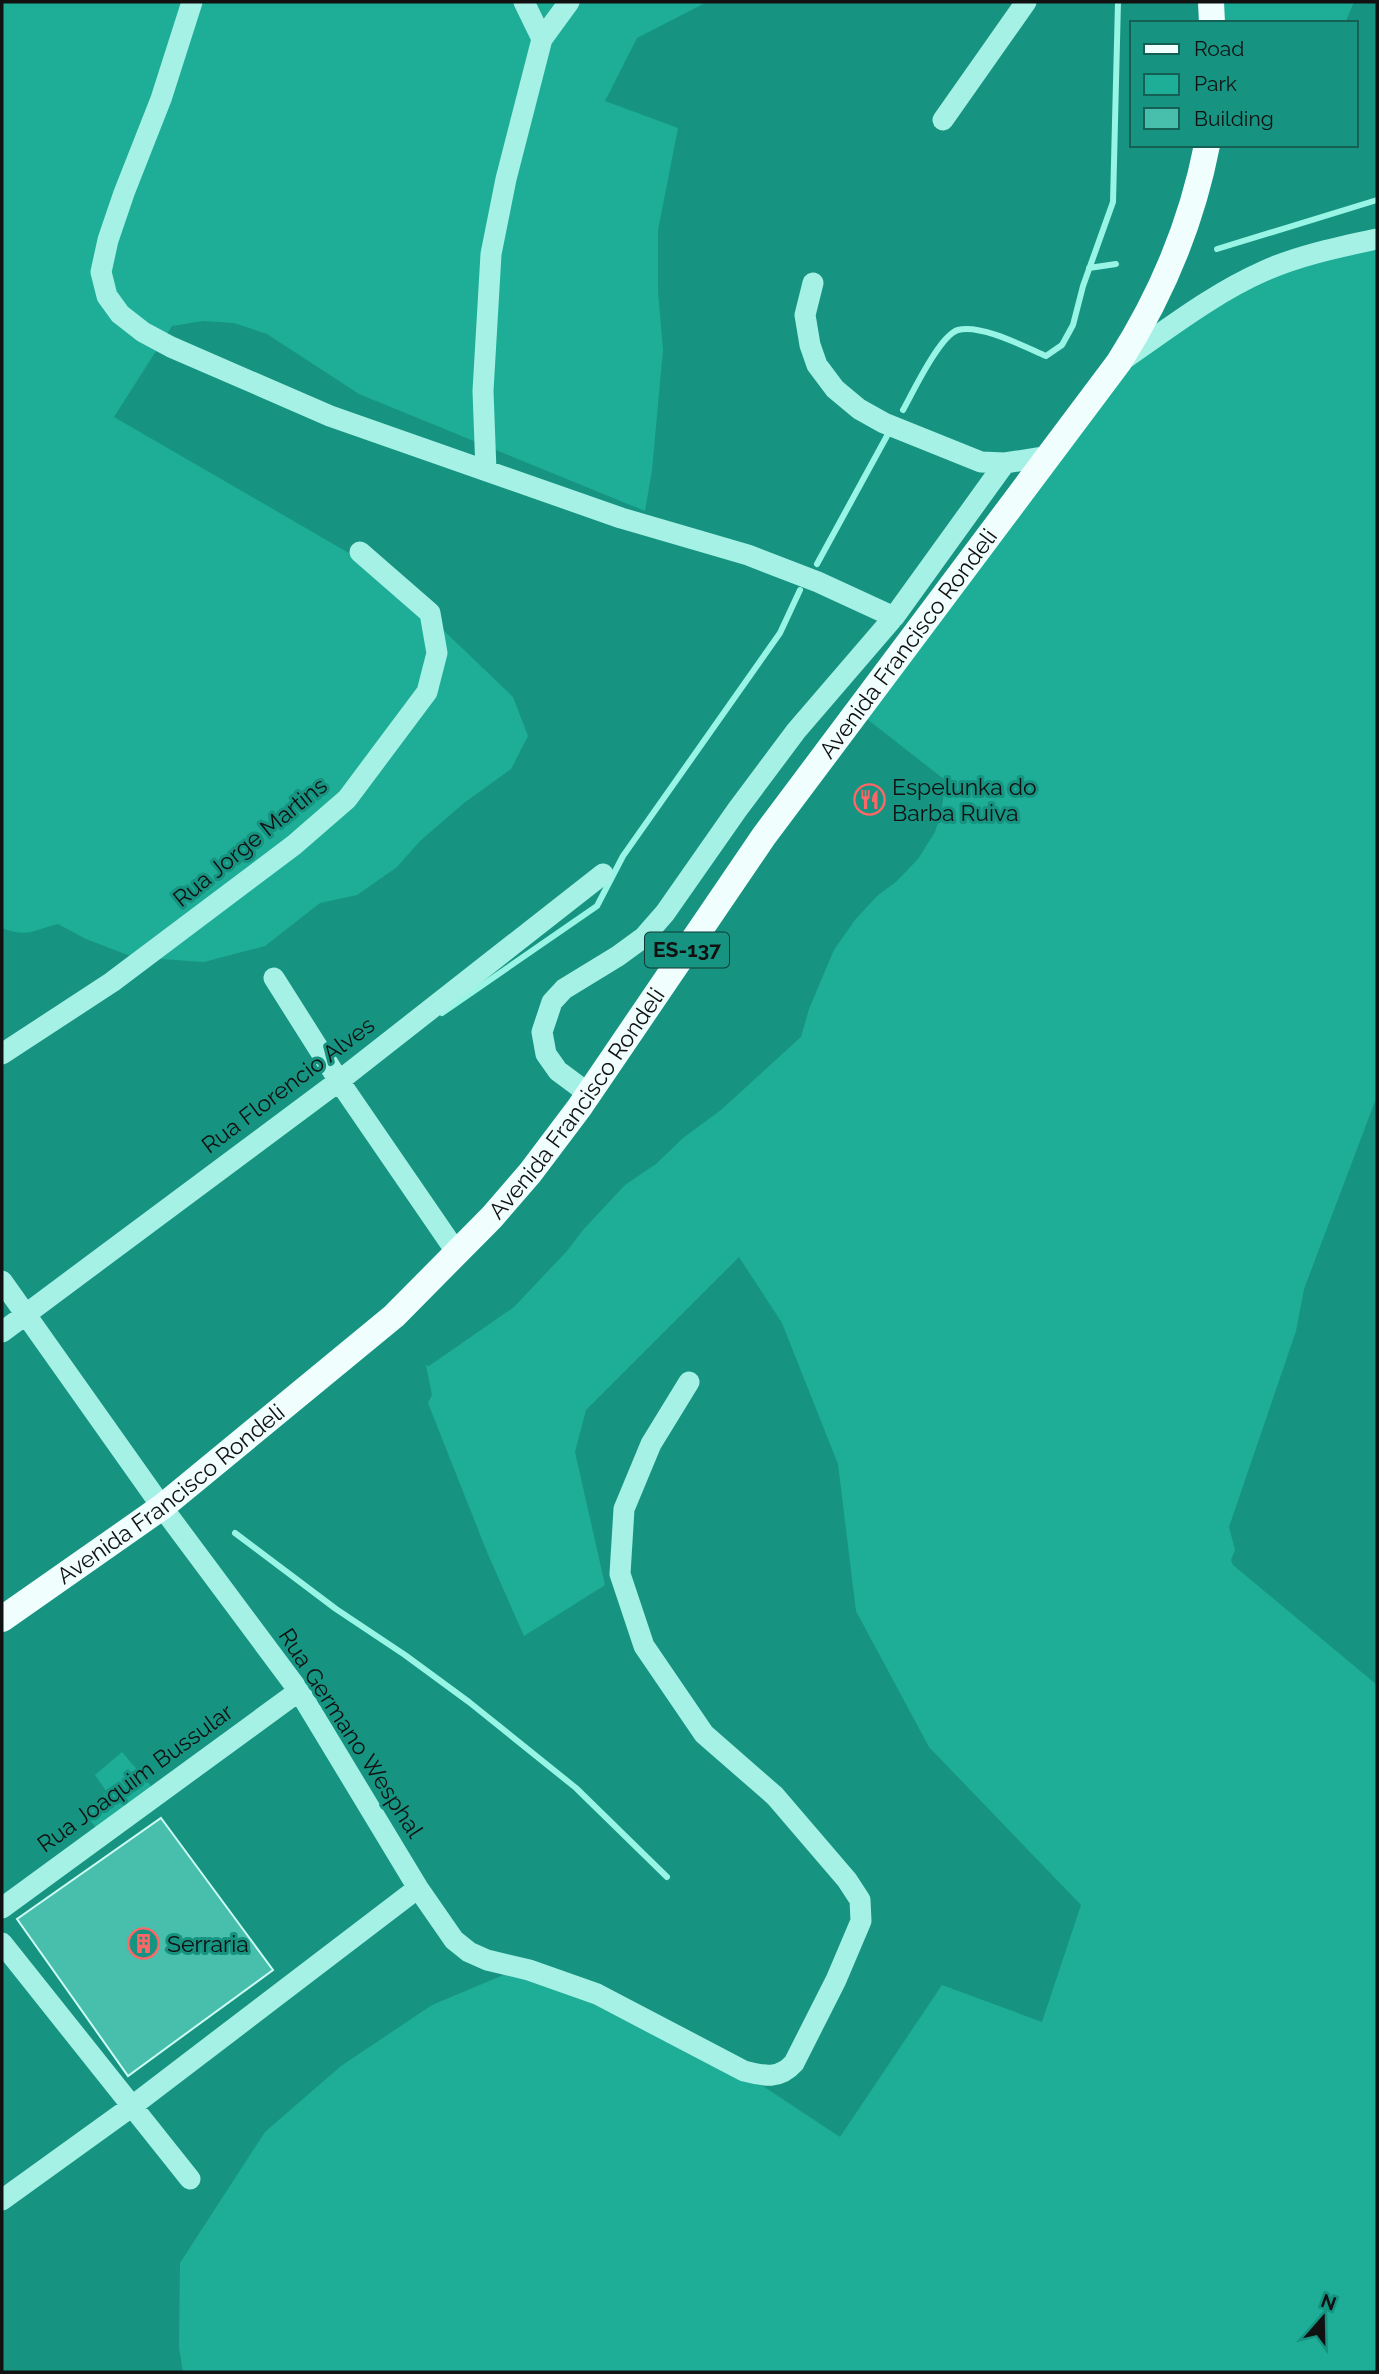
<svg xmlns="http://www.w3.org/2000/svg" width="1379" height="2374" viewBox="0 0 1379 2374" font-family="Raleway,sans-serif">
<rect width="100%" height="100%" fill="#169481"/>
<path fill="#1eae97" d="M2 2H707L637 38 605 101 678 128 658 230V291L663 350 652 470 645 511 359 394 267 334 234 323 203 321 172 326 114 417 373 567 440 627 513 697 528 736 511 769 464 803 420 841 397 867 357 895 320 903 265 946 204 962 133 957 86 939 58 924C33 930 29 938 2 928Z
M1207 2H1354L1345 23H1210Z
M1377 238V1096L1304 1289 1296 1331 1229 1527 1235 1550 1231 1560 1233 1565 1377 1685V2372H183L179 2347 180 2263 265 2132 341 2066 432 2005 525 1966 719 2057 840 2137 942 1985 1042 2022 1081 1905 929 1747 856 1611 838 1464 782 1323 739 1257 586 1410 575 1452 605 1585 524 1636 487 1552 428 1403 432 1395 426 1365 429 1366 514 1307 567 1251 583 1230 625 1185 656 1164 683 1138 721 1110 801 1037 809 1009 834 950 855 920 877 896 897 881 918 859 935 832 942 810 945 780 867 719 1139 346 1305 255Z
M122 1752 151 1786 99 1831 82 1811 107 1792 95 1775Z"/>
<g fill="none" stroke-linecap="round" stroke-linejoin="round">
<path stroke="#98f4e4" stroke-width="6" d="M1217 249 1377 200
M1089 268 1116 264
M903 410C913 392 940 335 958 330 981 324 1025 347 1046 356L1062 345 1073 325 1083 286 1113 202 1118 2
M817 564 888 434
M442 1013 597 906 623 856 780 633 800 590
M235 1533 336 1609 405 1655 469 1702 576 1788 667 1877"/>
</g>
<path fill="#47bfac" stroke="#cdfcf4" stroke-width="2" d="M161 1818 273 1970 128 2076 17 1919Z"/>
<g fill="none" stroke-linecap="round" stroke-linejoin="round">
<path stroke="#a6f1e5" stroke-width="21" d="M192 2 161 99 124 193 108 240 101 272 107 296 120 314 143 332 171 347 330 416 621 518 748 555 818 582 894 617
M524 2 542 39
M943 120 1026 2
M813 283 805 315 810 345 817 365 835 389 859 409 884 423 981 462 1005 463 1050 456
M1124 359C1169 328 1214 293 1264 271 1299 255 1340 247 1377 239
M486 471 483 391 491 254 506 179 542 39 569 2
M274 978 339 1081 457 1253
M2 1054 112 982 294 845 347 799 427 692 437 653 430 613 360 552
M589 1094 558 1071 546 1054 542 1032 552 1002 564 989 618 956 644 937 665 913 737 810 796 731 894 617 1005 463
M2 1281 162 1507 299 1691 418 1888 454 1940 469 1952 487 1960 529 1970 597 1994 744 2071C764 2076 779 2080 794 2063L836 1980 861 1921 860 1900 847 1880 775 1796 704 1734 644 1646 620 1574 624 1509 651 1444 689 1382
M2 1332 339 1081 603 874
M2 1908 299 1691
M2 1943 190 2179
M2 2200 131 2107 418 1888"/>
<g stroke="#f0fffe" stroke-width="26">
<path d="M1211 2 1212 23"/>
<path id="s1" d="M2 1619 162 1507 394 1316 492 1217 530 1173 579 1108 764 836 1119 362C1161 296 1192 222 1207 145"/>
</g>
</g>
<defs>
<symbol id="restaurant-ring" viewBox="-11 -11 22 22"><circle r="9.5" fill="#169481" stroke="#f66" stroke-width="1.5"/><path d="M-5-6h1v4h1v-4h1v4h1v-4h1v5L-1.5 .5V6h-2V.5L-5-1ZM5-6V6H3V1.5H1.5Q1.5-4 5-6Z" fill="#f66"/></symbol>
<symbol id="building-ring" viewBox="-11 -11 22 22"><circle r="9.5" fill="#169481" stroke="#f66" stroke-width="1.5"/><path d="M-4-6H4V6H1V3H-1V6H-4ZM-2.5-4.3h1.7v1.8h-1.7ZM.8-4.3h1.7v1.8H.8ZM-2.5-1h1.7V.8h-1.7ZM.8-1h1.7V.8H.8Z" fill="#f66"/></symbol>
</defs>
<g fill-rule="evenodd">
<use href="#restaurant-ring" x="852" y="782" width="35" height="35"/>
<use href="#building-ring" x="126" y="1926" width="35" height="35"/>
</g>
<g text-anchor="middle" stroke-width="6" stroke-linejoin="round" paint-order="stroke">
<rect fill="#169481" stroke="#123833" stroke-width="2" x="645" y="932.5" width="84" height="35" rx="5"/>
<g font-size="21" font-weight="bold" fill="#111">
<text x="687" y="957">ES-137</text>
</g>
<g font-size="23" fill="#111" stroke="#169481">
<text dy="8" stroke="none"><textPath href="#s1" startOffset="1344">Avenida Francisco Rondeli</textPath></text>
<text transform="translate(250 842) rotate(-39)" y="8">Rua Jorge Martins</text>
<text transform="translate(288 1085) rotate(-37)" y="8">Rua Florencio Alves</text>
<text dy="8" stroke="none"><textPath href="#s1" startOffset="777">Avenida Francisco Rondeli</textPath></text>
<text dy="8" stroke="none"><textPath href="#s1" startOffset="210">Avenida Francisco Rondeli</textPath></text>
<text transform="translate(351 1733) rotate(57)" y="8">Rua Germano Wesphal</text>
<text transform="translate(135 1778) rotate(-36)" y="8">Rua Joaquim Bussular</text>
</g>
<g font-size="23" fill="#111" stroke="#169481" text-anchor="start">
<text x="892" y="795">Espelunka do<tspan x="892" dy="26">Barba Ruiva</tspan></text>
<text x="167" y="1952">Serraria</text>
</g>
</g>
<rect width="1379" height="2374" fill="none" stroke="#111111" stroke-width="7"/>
<rect x="1130" y="21" width="228" height="126" fill="#169481" stroke="#146054" stroke-width="2"/>
<rect x="1144" y="44" width="35" height="10" fill="#f0fffe" stroke="#146054" stroke-width="2"/>
<text x="1194" y="56" font-size="21" fill="#111111">Road</text>
<rect x="1144" y="74" width="35" height="21" fill="#1eae97" stroke="#146054" stroke-width="2"/>
<text x="1194" y="91" font-size="21" fill="#111111">Park</text>
<rect x="1144" y="108" width="35" height="21" fill="#47bfac" stroke="#146054" stroke-width="2"/>
<text x="1194" y="126" font-size="21" fill="#111111">Building</text>
<g transform="translate(1323 2318) rotate(20)" stroke="#169481" stroke-width="5" paint-order="stroke">
<path d="M0-5L12 26L0 18L-12 26Z" fill="#111111"/>
<text y="-10" font-size="19" font-weight="bold" text-anchor="middle" fill="#111111">N</text>
</g>
</svg>
